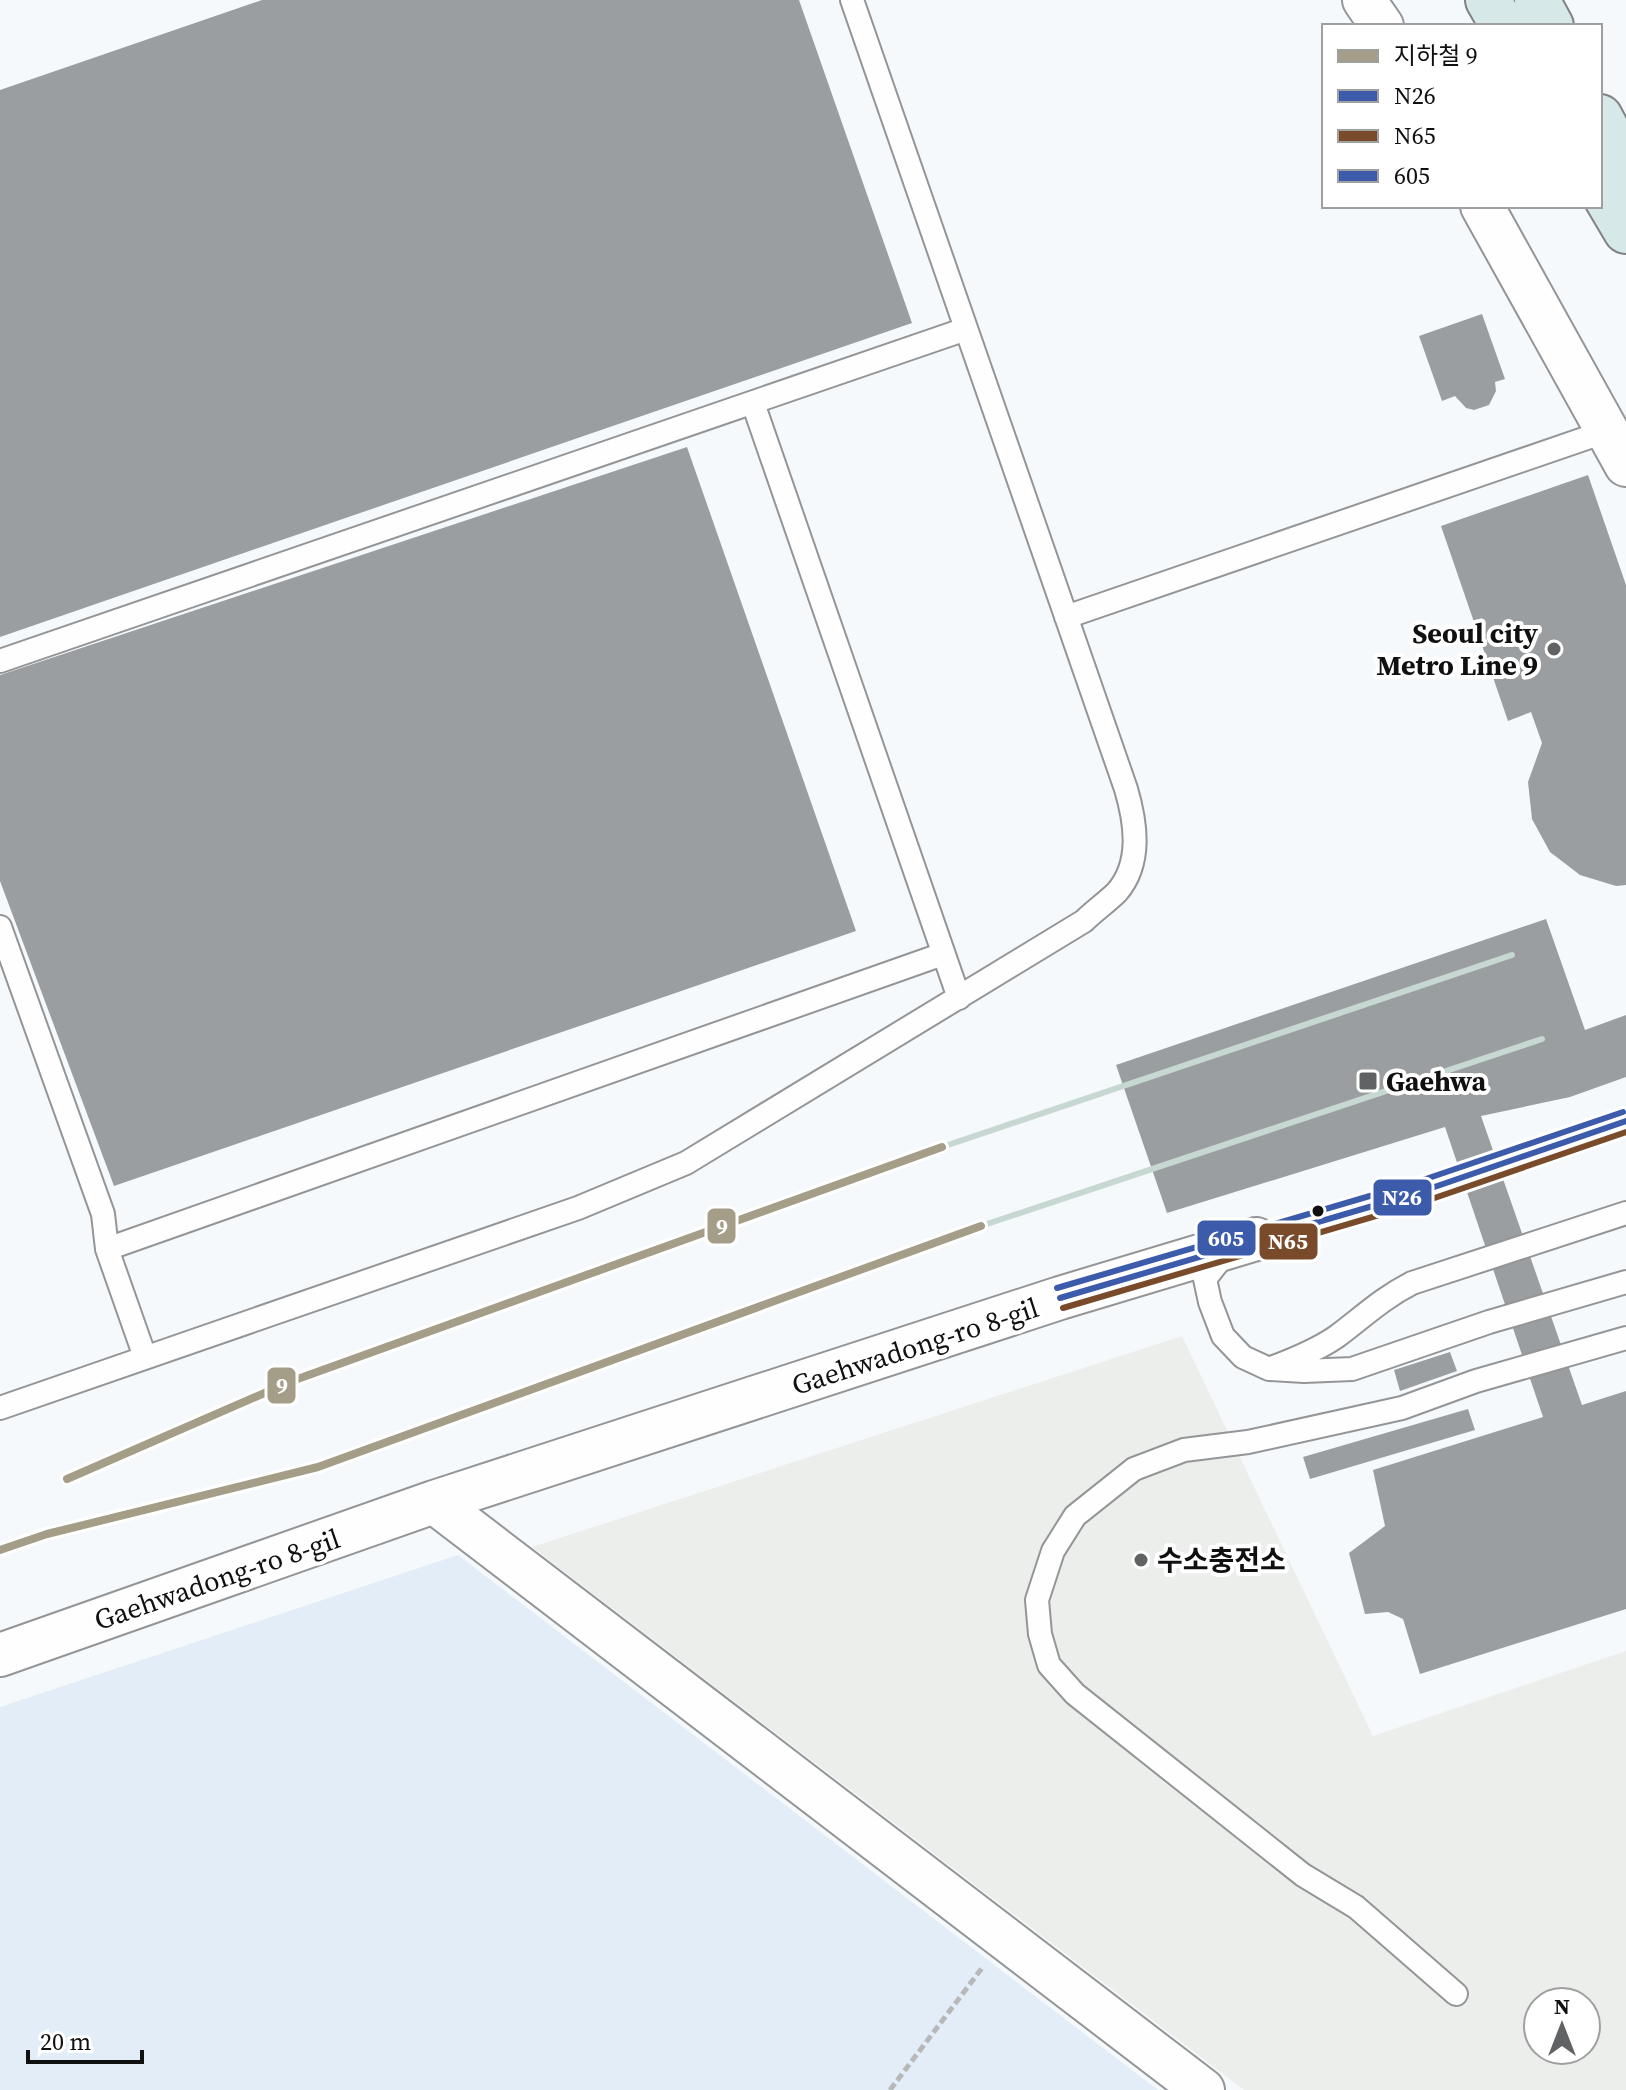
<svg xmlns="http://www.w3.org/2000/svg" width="1626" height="2090" viewBox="0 0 1626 2090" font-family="'Source Serif 4','Noto Sans KR',serif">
<rect width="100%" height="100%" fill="#f6f9fc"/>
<path fill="#ebeeeb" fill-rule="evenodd" d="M1182 1336 1373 1736 1626 1651V2090H1244L532 1547ZM1538 2002H1586V2050H1538Z"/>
<path fill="#e3edf8" d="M458 1555 1158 2090H0V1707Z"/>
<path fill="#9b9ea0" d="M262 0H799L912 323 0 637V90Z
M1482 314 1505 379 1495 382 1496 391 1489 405 1474 410 1466 408 1455 396 1442 401 1419 336Z
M687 447 856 931 114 1186 0 881V675Z
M1588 475 1626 585V885L1616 886 1580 875 1550 852 1532 819 1528 782 1542 743 1531 712 1508 721 1441 526Z
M1546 919 1585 1030 1626 1015V1077L1570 1097 1481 1116 1582 1405 1626 1391V1609L1420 1674 1403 1619 1388 1612 1365 1614 1349 1553 1385 1526 1373 1470 1543 1417 1445 1127 1167 1213 1116 1065Z
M1450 1352 1457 1371 1400 1391 1394 1370Z
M1468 1409 1475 1430 1310 1479 1303 1457Z"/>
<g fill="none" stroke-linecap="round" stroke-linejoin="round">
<defs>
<path id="service" d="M753 403 959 998
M1066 617 1607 431
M0 661 966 329
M0 927 103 1214 107 1249 145 1357
M1256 1239 1417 1193 1626 1121
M107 1249 943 954
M1223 1256 1205 1279 1210 1302 1223 1336 1243 1357 1269 1369 1304 1371 1352 1369 1489 1322 1626 1282
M1274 1367C1295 1359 1317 1350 1336 1337 1363 1317 1381 1299 1412 1283L1626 1213
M0 1408 578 1208 686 1163 1084 921C1094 911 1107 902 1117 892 1142 863 1136 823 1126 789L852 0
M1456 1994 1356 1907 1303 1875 1075 1694 1049 1665 1040 1634 1037 1600 1053 1551 1075 1516 1134 1469 1184 1450 1248 1442 1402 1408 1476 1381 1626 1338"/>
<path id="minor" d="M1364 0 1382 26
M1482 206 1626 465
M434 1502 1203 2090
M0 1655 434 1502 1060 1298 1256 1239"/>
<path id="motorway" d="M1488 0 1503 26
M1537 0 1551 26
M1600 117 1626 166
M1600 187 1626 231"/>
</defs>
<use href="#service" stroke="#949596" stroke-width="26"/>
<use href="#minor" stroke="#949596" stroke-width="46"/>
<use href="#motorway" stroke="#818284" stroke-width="48"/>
<path stroke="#b8b8b9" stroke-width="5" stroke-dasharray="8 4" stroke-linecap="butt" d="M890 2090 982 1968"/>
<use href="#service" stroke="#fefeff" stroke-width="22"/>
<use href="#minor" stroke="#fefeff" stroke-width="42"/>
<use href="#motorway" stroke="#d7e8e9" stroke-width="44"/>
<path stroke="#c6d8d1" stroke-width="6" d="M942 1147 1512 955
M981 1226 1542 1039"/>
<defs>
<path id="bus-1" d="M1060 1298 1417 1193 1626 1121"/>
<path id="bus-2" d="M1063 1308 1420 1203 1626 1132"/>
<path id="bus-3" d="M1057 1288 1414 1183 1623 1112"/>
</defs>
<use href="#bus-1" stroke="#fff" stroke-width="12"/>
<use href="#bus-2" stroke="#fff" stroke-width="12"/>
<use href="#bus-3" stroke="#fff" stroke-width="12"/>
<use href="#bus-1" stroke="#3d5bab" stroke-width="6"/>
<use href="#bus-2" stroke="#7a4b2a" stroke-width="6"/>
<use href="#bus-3" stroke="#3d5bab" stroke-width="6"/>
<defs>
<path id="metro-1" d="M67 1479 292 1381 942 1147
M0 1550 47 1534 318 1467 981 1226"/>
</defs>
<use href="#metro-1" stroke="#fff" stroke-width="14"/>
<use href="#metro-1" stroke="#a49d87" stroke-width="8"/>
</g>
<g fill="#606263" stroke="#fff" stroke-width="3">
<circle cx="1554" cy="649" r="8"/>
<rect x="1358" y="1071" width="20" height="20" rx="4"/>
<circle cx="1141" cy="1560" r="8"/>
</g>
<circle fill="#101010" stroke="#fff" stroke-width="3" cx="1318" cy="1211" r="7"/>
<g text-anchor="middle" stroke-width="8" stroke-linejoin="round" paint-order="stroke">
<g font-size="28" font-weight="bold" fill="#101010" stroke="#fff" text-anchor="start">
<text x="1538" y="643" text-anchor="end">Seoul city<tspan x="1538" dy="32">Metro Line 9</tspan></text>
<text x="1386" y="1091">Gaehwa</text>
<text x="1157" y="1570">수소충전소</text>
</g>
<g font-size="28" fill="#101010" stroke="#fff">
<text transform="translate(915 1346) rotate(-18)" y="10">Gaehwadong-ro 8-gil</text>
<text transform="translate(217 1579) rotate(-19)" y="10">Gaehwadong-ro 8-gil</text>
</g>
</g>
<g stroke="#fff" stroke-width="3">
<rect x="1372" y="1178" width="61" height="39" rx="8" fill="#3d5bab"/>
<rect x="706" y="1207" width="31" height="38" rx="8" fill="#a49d87"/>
<rect x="1196" y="1219" width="61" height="38" rx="8" fill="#3d5bab"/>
<rect x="1258" y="1222" width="61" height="39" rx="8" fill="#7a4b2a"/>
<rect x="266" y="1366" width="31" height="39" rx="8" fill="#a49d87"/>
</g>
<g font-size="22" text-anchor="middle" font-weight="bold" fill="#fff">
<text x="1402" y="1205">N26</text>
<text x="722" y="1234">9</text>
<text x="1226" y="1246">605</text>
<text x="1288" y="1249">N65</text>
<text x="282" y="1393">9</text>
</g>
<rect x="1322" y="24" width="280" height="184" fill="#ffffff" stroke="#9f9f9f" stroke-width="2"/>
<rect x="1338" y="50" width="40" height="12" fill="#a49d87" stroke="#9f9f9f" stroke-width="2"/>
<text x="1394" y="64" font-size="24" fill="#101010">지하철 9</text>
<rect x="1338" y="90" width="40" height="12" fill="#3d5bab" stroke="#9f9f9f" stroke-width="2"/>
<text x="1394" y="104" font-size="24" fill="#101010">N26</text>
<rect x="1338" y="130" width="40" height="12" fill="#7a4b2a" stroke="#9f9f9f" stroke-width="2"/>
<text x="1394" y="144" font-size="24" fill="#101010">N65</text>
<rect x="1338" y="170" width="40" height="12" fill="#3d5bab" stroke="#9f9f9f" stroke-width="2"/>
<text x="1394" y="184" font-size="24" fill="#101010">605</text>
<g transform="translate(1562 2026)"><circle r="38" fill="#ffffff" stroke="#9f9f9f" stroke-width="2"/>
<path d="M0-6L14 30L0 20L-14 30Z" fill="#606263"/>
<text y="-12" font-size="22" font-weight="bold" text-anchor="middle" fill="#101010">N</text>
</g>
<path d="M28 2050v12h114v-12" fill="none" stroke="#101010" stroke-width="4"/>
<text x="40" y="2050" font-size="24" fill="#101010" stroke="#ffffff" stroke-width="6" paint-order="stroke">20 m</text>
</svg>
